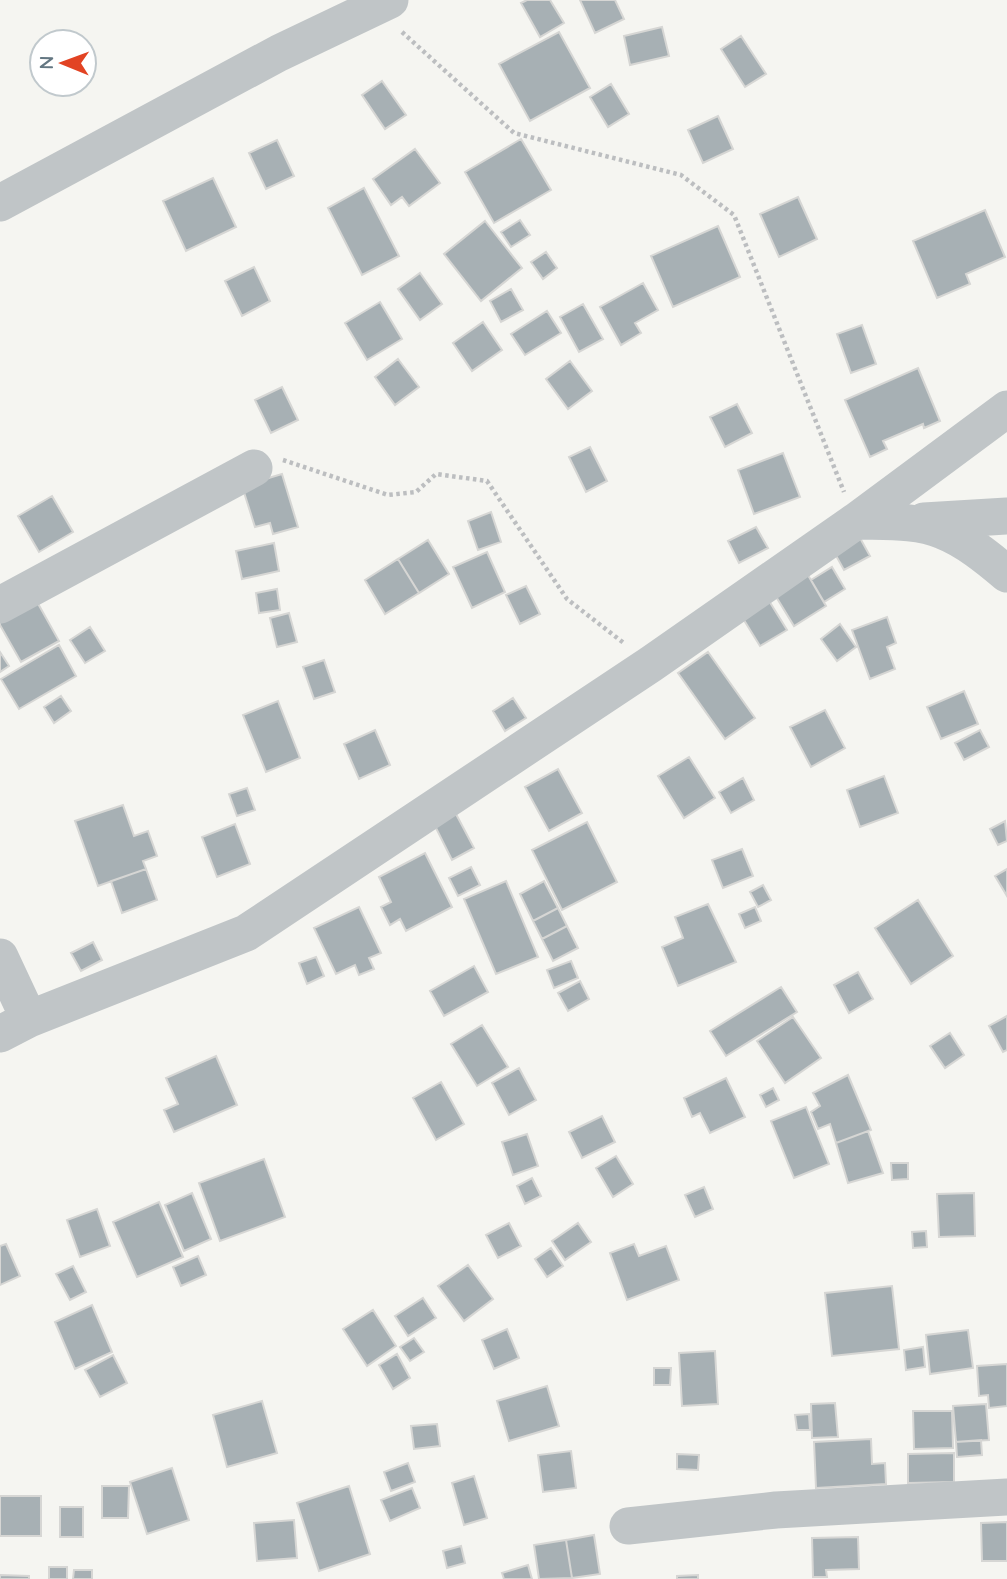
<svg xmlns="http://www.w3.org/2000/svg" width="1007" height="1579" viewBox="0 0 1007 1579" font-family="Quicksand,sans-serif">
<rect width="100%" height="100%" fill="#f5f5f1"/>
<path fill="#a7b0b4" stroke="#d6d6d4" stroke-width="2" d="M527 0H550L564 23 540 37 521 3Z
M580 0H615L624 19 595 33Z
M662 27 669 56 630 65 624 36Z
M559 32 590 88 530 121 499 64Z
M741 36 766 74 745 87 721 49Z
M382 81 406 115 385 129 362 95Z
M611 84 629 114 608 127 590 97Z
M718 116 733 149 703 163 688 130Z
M521 139 551 190 494 223 465 172Z
M277 140 294 176 266 189 249 153Z
M415 149 440 183 409 206 402 197 391 205 373 179Z
M213 178 236 227 186 251 163 201Z
M364 188 399 256 362 275 328 208Z
M798 197 817 239 779 257 760 214Z
M985 210 1005 257 966 274 970 284 937 298 913 241Z
M520 220 530 235 511 247 501 232Z
M485 221 522 268 481 301 444 254Z
M718 226 740 277 673 307 651 256Z
M546 252 557 268 543 279 531 262Z
M254 267 270 301 242 316 225 281Z
M420 273 442 304 420 320 398 289Z
M643 283 658 310 635 323 641 333 621 345 600 307Z
M511 289 523 310 501 322 490 301Z
M380 302 402 339 367 360 345 323Z
M583 304 603 339 579 352 560 317Z
M547 311 561 333 525 355 511 334Z
M483 322 502 350 472 371 453 343Z
M862 325 876 364 851 373 837 334Z
M398 359 419 387 395 405 375 377Z
M570 361 592 391 568 409 546 379Z
M918 368 940 421 924 428 923 424 883 441 887 449 870 457 845 400Z
M282 387 298 420 271 433 255 400Z
M737 404 752 433 725 447 710 417Z
M590 447 607 481 586 492 569 457Z
M783 453 800 497 754 514 738 470Z
M282 474 298 527 273 534 270 523 255 527 242 486Z
M52 496 73 532 39 552 18 516Z
M491 512 501 542 478 550 468 521Z
M756 527 768 548 739 563 728 541Z
M860 538 870 556 844 570 834 552Z
M428 540 449 574 419 593 398 559Z
M274 543 279 571 242 579 236 551Z
M487 552 505 592 472 608 453 567Z
M398 559 419 593 385 614 365 580Z
M832 567 845 589 824 602 811 580Z
M805 570 826 606 794 626 772 590Z
M526 586 540 614 520 624 506 595Z
M277 589 280 610 259 613 256 593Z
M766 596 787 630 760 646 739 612Z
M36 600 59 641 21 662 0 625V621Z
M289 613 297 642 277 647 270 618Z
M887 617 896 643 887 647 895 669 870 679 852 630Z
M840 624 856 647 837 661 821 639Z
M90 627 105 651 85 663 70 640Z
M59 645 76 676 19 709 1 679Z
M0 652 9 666 0 672Z
M708 652 755 718 725 739 678 673Z
M324 660 335 692 314 699 303 667Z
M964 691 978 724 941 739 927 707Z
M61 696 71 711 54 723 44 707Z
M513 698 526 718 505 731 493 711Z
M278 701 300 758 266 772 243 715Z
M825 710 845 748 811 767 790 727Z
M375 730 390 765 359 779 344 744Z
M980 730 989 747 964 760 955 743Z
M689 757 715 798 684 818 658 776Z
M558 769 582 813 549 831 525 787Z
M884 776 898 813 860 827 847 790Z
M743 778 754 800 731 813 719 792Z
M247 788 255 810 237 816 229 794Z
M123 805 134 836 148 831 157 856 143 861 146 869 98 886 75 821Z
M456 814 474 848 452 860 435 826Z
M1005 821 1007 841 998 845 990 829Z
M587 822 617 882 562 910 532 850Z
M235 824 250 864 217 877 202 837Z
M742 849 753 876 723 888 712 860Z
M425 853 452 907 406 931 400 919 390 925 381 907 391 902 379 877Z
M471 867 480 885 458 896 449 878Z
M146 869 157 900 122 913 111 881Z
M1007 869V896L995 876Z
M506 881 538 957 496 974 464 899Z
M544 881 558 908 533 921 520 894Z
M763 885 771 900 758 907 750 892Z
M918 900 953 956 911 984 875 928Z
M708 904 736 962 678 986 662 947 683 938 675 917Z
M359 907 381 953 369 958 374 969 359 975 355 965 336 974 314 928Z
M755 907 761 921 745 928 739 914Z
M558 908 567 926 542 939 533 921Z
M567 926 578 948 553 961 542 939Z
M93 942 102 960 81 971 71 953Z
M316 957 324 976 307 984 299 963Z
M571 961 578 978 554 988 547 970Z
M474 966 488 992 444 1016 430 991Z
M858 972 873 999 849 1013 834 985Z
M580 981 589 999 568 1011 558 993Z
M781 987 797 1012 726 1056 710 1031Z
M1007 1016V1050L1003 1052 989 1026Z
M793 1017 821 1058 785 1083 757 1041Z
M482 1025 508 1067 477 1086 451 1044Z
M950 1033 964 1055 945 1068 930 1046Z
M216 1056 237 1105 174 1132 164 1110 178 1104 166 1078Z
M519 1068 536 1100 509 1115 492 1083Z
M848 1075 871 1130 836 1143 830 1124 818 1129 811 1112 820 1106 813 1093Z
M726 1078 745 1117 710 1133 700 1113 692 1117 684 1098Z
M441 1082 464 1124 436 1140 413 1098Z
M773 1088 779 1100 766 1107 760 1095Z
M806 1107 829 1164 794 1178 771 1121Z
M602 1116 615 1142 582 1158 569 1132Z
M868 1131 883 1173 848 1183 836 1143Z
M527 1134 538 1166 513 1175 502 1142Z
M616 1156 633 1184 613 1197 596 1168Z
M264 1159 285 1217 220 1241 199 1183Z
M891 1163H908V1179L892 1180Z
M532 1178 541 1196 525 1204 517 1186Z
M704 1187 713 1209 695 1217 685 1195Z
M192 1193 211 1239 184 1251 165 1205Z
M974 1193 975 1236 939 1237 937 1194Z
M159 1202 183 1257 137 1277 113 1222Z
M97 1209 110 1246 80 1257 67 1220Z
M509 1223 521 1246 498 1258 486 1235Z
M578 1223 591 1242 565 1260 552 1241Z
M926 1231 927 1247 913 1248 912 1232Z
M6 1244 20 1276 0 1285V1246Z
M634 1244 639 1256 666 1246 679 1280 627 1300 610 1253Z
M551 1248 563 1266 547 1277 535 1259Z
M198 1256 206 1275 181 1286 173 1267Z
M468 1265 493 1299 464 1321 438 1286Z
M73 1266 86 1292 70 1300 56 1274Z
M892 1286 899 1349 832 1356 825 1293Z
M423 1298 436 1318 408 1336 395 1316Z
M92 1305 112 1352 75 1369 55 1322Z
M373 1310 396 1346 367 1366 343 1329Z
M507 1329 519 1358 494 1369 482 1340Z
M968 1330 973 1368 930 1374 926 1335Z
M414 1338 424 1352 410 1361 400 1347Z
M923 1347 925 1367 906 1370 904 1350Z
M715 1351 718 1404 682 1406 679 1353Z
M397 1354 410 1378 393 1389 379 1365Z
M113 1355 127 1383 100 1397 85 1370Z
M1007 1364V1406L989 1408 988 1395 979 1396 977 1366Z
M654 1368H671L670 1385H654Z
M547 1386 559 1426 509 1441 497 1401Z
M262 1401 277 1453 227 1467 213 1415Z
M835 1403 838 1437 812 1438 811 1404Z
M986 1404 989 1440 956 1442 953 1406Z
M913 1411H952L953 1448 914 1449Z
M809 1414 810 1430H797L795 1415Z
M437 1424 440 1446 414 1449 411 1426Z
M871 1439 872 1464 885 1463 886 1484 816 1488 814 1442Z
M981 1440 982 1455 957 1457 956 1442Z
M571 1451 576 1488 543 1492 538 1455Z
M954 1453V1482L908 1483V1454Z
M677 1454 699 1455 698 1470 677 1469Z
M408 1463 415 1482 391 1491 384 1472Z
M172 1468 189 1520 147 1534 130 1482Z
M474 1476 487 1518 464 1525 452 1483Z
M102 1486H129L128 1518H102Z
M349 1486 370 1554 319 1571 297 1503Z
M412 1488 420 1508 390 1521 381 1500Z
M0 1496H41V1536H0Z
M60 1507H83V1537H60Z
M294 1520 297 1558 257 1561 254 1523Z
M1007 1522V1561H982L981 1523Z
M594 1535 600 1574 572 1578 566 1540Z
M858 1537 859 1569 826 1570 827 1577H813L812 1538Z
M566 1540 572 1578 539 1579 534 1545Z
M461 1546 465 1563 447 1568 443 1551Z
M528 1565 532 1579H504L502 1573Z
M49 1567H67V1579H49Z
M74 1570H92V1579H73Z
M0 1575 29 1576V1579H0Z
M698 1575V1579H677V1576Z"/>
<g fill="none" stroke-linecap="round" stroke-linejoin="round">
<path stroke="#bcbec0" stroke-width="4.5" stroke-dasharray="3.5 3.5" stroke-linecap="butt" d="M402 32 514 133 681 175 734 215 844 492
M283 460 388 495 416 492 436 474 487 481 567 599 625 644"/>
<path stroke="#c0c5c7" stroke-width="37" d="M0 203 279 53 390 0
M856 521C884 522 917 520 943 531 966 540 988 558 1007 574
M924 521 1007 516
M0 605 254 468
M0 957 29 1019
M0 1034 29 1019 246 933 651 664 856 521 1007 409
M628 1526 776 1510 1007 1497"/>
</g>
<g transform="translate(63 63) rotate(271)"><circle r="33" fill="#ffffff" stroke="#c1c9cd" stroke-width="2"/>
<path d="M0-5L12 26L0 18L-12 26Z" fill="#e24323"/>
<text y="-10" font-size="19" font-weight="bold" text-anchor="middle" fill="#647782">N</text>
</g>
</svg>
